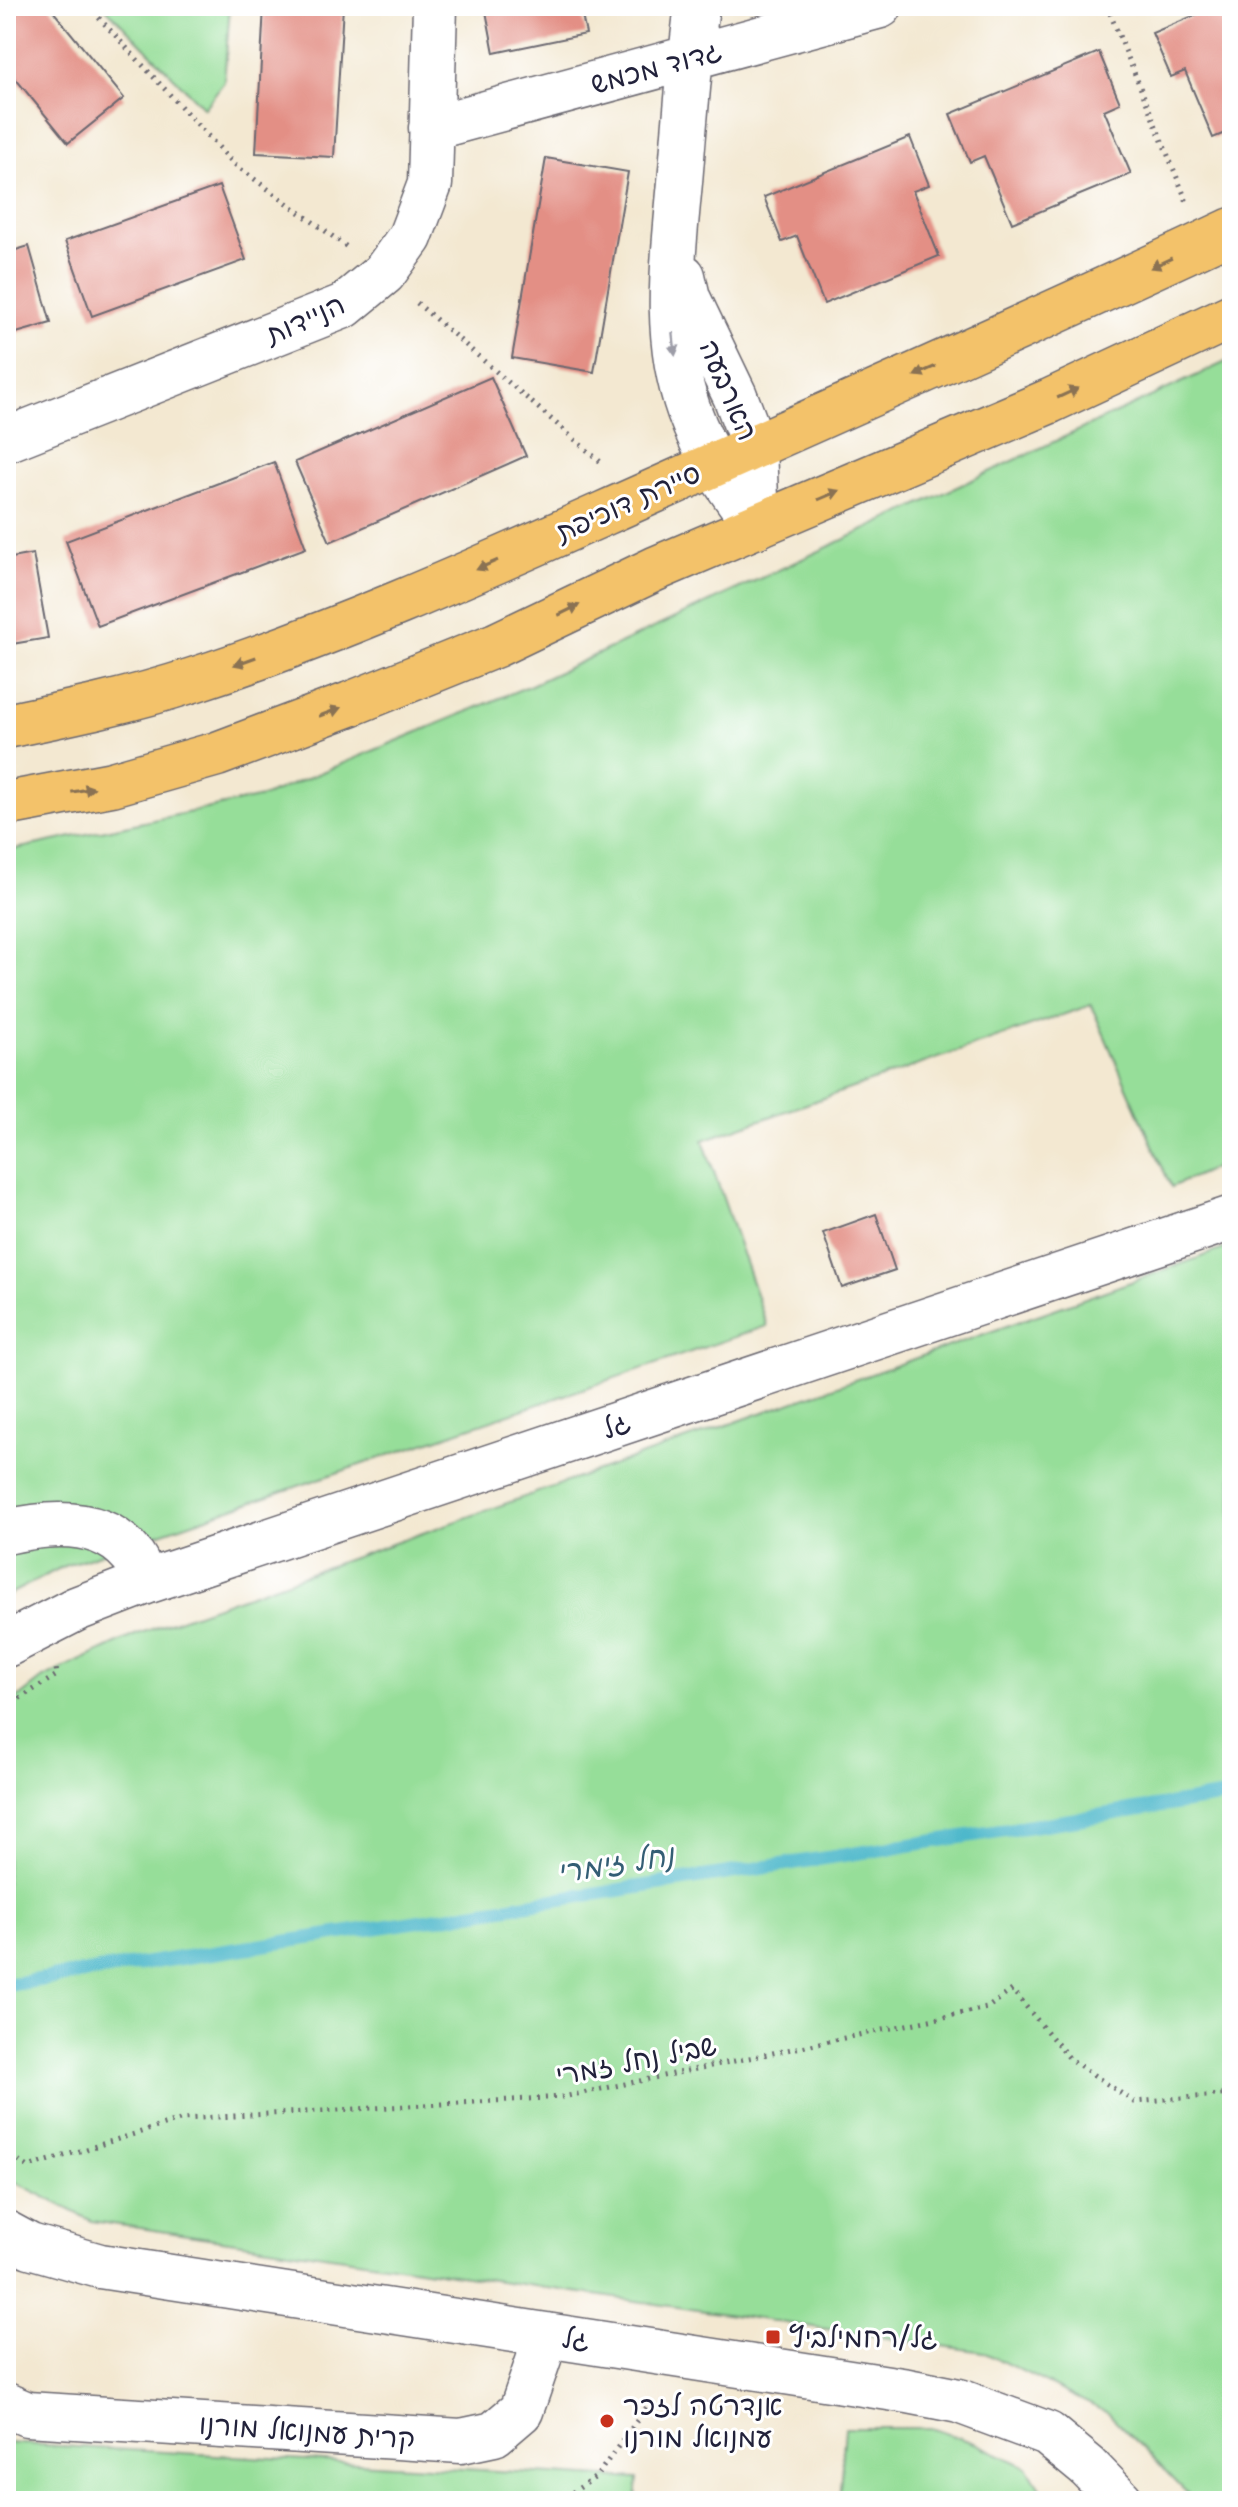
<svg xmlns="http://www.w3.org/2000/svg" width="1238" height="2507" viewBox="0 0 1238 2507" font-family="'Playpen Sans','Playpen Sans Hebrew',sans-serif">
<rect width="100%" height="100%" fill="#fff"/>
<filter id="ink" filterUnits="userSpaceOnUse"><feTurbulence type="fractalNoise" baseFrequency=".0125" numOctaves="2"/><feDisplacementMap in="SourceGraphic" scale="16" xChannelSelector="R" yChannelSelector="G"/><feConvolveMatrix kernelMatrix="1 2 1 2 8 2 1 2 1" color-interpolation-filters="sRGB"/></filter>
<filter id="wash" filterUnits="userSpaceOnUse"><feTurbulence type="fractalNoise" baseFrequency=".006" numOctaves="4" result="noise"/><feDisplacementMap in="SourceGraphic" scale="32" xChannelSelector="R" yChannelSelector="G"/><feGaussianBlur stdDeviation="1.8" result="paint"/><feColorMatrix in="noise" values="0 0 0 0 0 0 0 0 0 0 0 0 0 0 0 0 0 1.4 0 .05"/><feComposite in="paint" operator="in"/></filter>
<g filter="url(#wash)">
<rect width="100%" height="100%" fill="#f3e8d1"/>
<path fill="#96de99" stroke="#5c806a" stroke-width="2" d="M104 6H230L224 82 204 108Z
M1232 359V1160L1171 1187 1091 1005 703 1140 767 1326 64 1566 6 1596V851L262 797 531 685Z
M1232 1246V2501H1195L1108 2413 983 2352 92 2221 17 2183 6 2173V1707L43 1678 135 1635Z
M845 2428H931L977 2444 1027 2467 1048 2501H839Z
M6 2443 638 2479 636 2501H6Z"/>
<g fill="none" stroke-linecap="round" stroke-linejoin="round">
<path stroke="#4eb8cb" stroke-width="14" d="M6 1985 1232 1795"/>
</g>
<g id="blocks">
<path fill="#e38f85" d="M6 6H49L124 98 68 143 6 67Z
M264 6H343L334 157 256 153Z
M485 6H580L586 34 494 53Z
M1217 6H1232V130L1213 138 1185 71 1171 77 1152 33Z
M1099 52 1120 103 1104 110 1131 174 1012 223 984 156 970 162 950 114Z
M910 137 929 185 913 191 939 256 824 304 797 236 782 242 764 197Z
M546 158 628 172 594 372 512 358Z
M219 186 246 260 92 316 65 241Z
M29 246 51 323 6 336V253Z
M491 377 526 456 330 542 295 462Z
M274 462 306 548 98 626 66 541Z
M33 554 48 638 6 645V559Z
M876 1214 895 1270 842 1288 823 1233Z
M653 2495 715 2499V2501H653Z"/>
</g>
</g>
<g filter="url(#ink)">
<use href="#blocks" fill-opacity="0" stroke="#6b6770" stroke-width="2"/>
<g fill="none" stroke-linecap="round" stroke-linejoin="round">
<defs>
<path id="minor" d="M697 6C689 64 685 123 680 182 673 259 662 336 689 411 706 458 728 487 757 526
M431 128 880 6
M683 276 688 298 735 396 754 446 757 526
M6 440 344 306 384 273 410 237 430 184 435 6
M6 1532C48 1522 101 1517 131 1554 138 1561 142 1573 146 1582
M6 1645 76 1609 146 1582 1232 1218
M6 2233 30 2246 100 2266 908 2391 959 2401 1048 2434 1088 2467 1121 2501
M6 2405 27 2414 461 2441 494 2434 521 2411 547 2335"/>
<path id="major" d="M6 726C69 713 132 700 193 680 353 628 508 556 661 488 852 403 1043 319 1232 230
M6 804 112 784 217 754 350 704 496 645 655 569 1050 401 1232 316"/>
</defs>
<use href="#minor" stroke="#6b6770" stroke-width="47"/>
<use href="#major" stroke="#6b6770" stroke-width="47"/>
<path stroke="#6b6770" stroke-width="5" stroke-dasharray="2 6" stroke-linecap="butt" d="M88 6 234 164 347 247
M1107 6 1187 202
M417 303 603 464
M6 1707 57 1675 56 1668
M6 2151 28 2167 183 2119 563 2097 987 2008 1012 1990 1070 2059 1134 2102 1232 2094
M559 2501 596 2477 654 2397"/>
<use href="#minor" stroke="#fff" stroke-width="44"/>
<use href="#major" stroke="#f3c26a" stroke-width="44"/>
</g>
<defs><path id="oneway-solid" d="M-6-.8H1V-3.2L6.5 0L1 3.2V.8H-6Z" transform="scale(2)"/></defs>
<g fill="#8a7252">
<use href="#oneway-solid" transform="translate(1161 263) rotate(155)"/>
<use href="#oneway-solid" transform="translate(925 371) rotate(156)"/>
<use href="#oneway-solid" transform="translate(1068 393) rotate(-25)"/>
<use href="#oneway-solid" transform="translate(829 495) rotate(-23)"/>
<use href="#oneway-solid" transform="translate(487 565) rotate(156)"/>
<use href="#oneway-solid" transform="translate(569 610) rotate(-26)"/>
<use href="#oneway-solid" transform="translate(245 661) rotate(160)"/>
<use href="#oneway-solid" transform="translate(330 712) rotate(-21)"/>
<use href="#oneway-solid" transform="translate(83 790) rotate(-11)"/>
</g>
<use fill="#9c9ca7" href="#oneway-solid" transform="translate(674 344) rotate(84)"/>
</g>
<g fill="#c8321e" stroke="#fff" stroke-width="3">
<rect x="765" y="2329" width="16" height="16" rx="4"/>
<circle cx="607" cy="2421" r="8"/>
</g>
<g text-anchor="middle" stroke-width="6" stroke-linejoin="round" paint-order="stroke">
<g font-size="28" fill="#22223b" stroke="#fff">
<text transform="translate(656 67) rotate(-15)" y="10">גדוד מכמש</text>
<text transform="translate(305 319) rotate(-24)" y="10">הניידות</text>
<text transform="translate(729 390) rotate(67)" y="10">הארבעה</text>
<text transform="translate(628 502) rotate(-24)" y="10">סיירת דוכיפת</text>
<text transform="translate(616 1425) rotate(-19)" y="10">גל</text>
<text transform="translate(636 2060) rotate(-11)" y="10">שביל נחל זמרי</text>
<text transform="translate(576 2339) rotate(9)" y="10">גל</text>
<text transform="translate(307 2431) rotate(4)" y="10">קרית עמנואל מורנו</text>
</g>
<g font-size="28" fill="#22223b" stroke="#fff" text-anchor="start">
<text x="789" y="2347">גל/רחמילביץ</text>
<text x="623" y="2415">אנדרטה לזכר<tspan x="623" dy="32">עמנואל מורנו</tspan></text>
</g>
<g font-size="30" font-style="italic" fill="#345e75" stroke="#fff">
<text transform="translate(615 1864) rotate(-9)" y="10">נחל זימרי</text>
</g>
</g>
<rect width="1238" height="2507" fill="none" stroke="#fff" stroke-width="32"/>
</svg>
